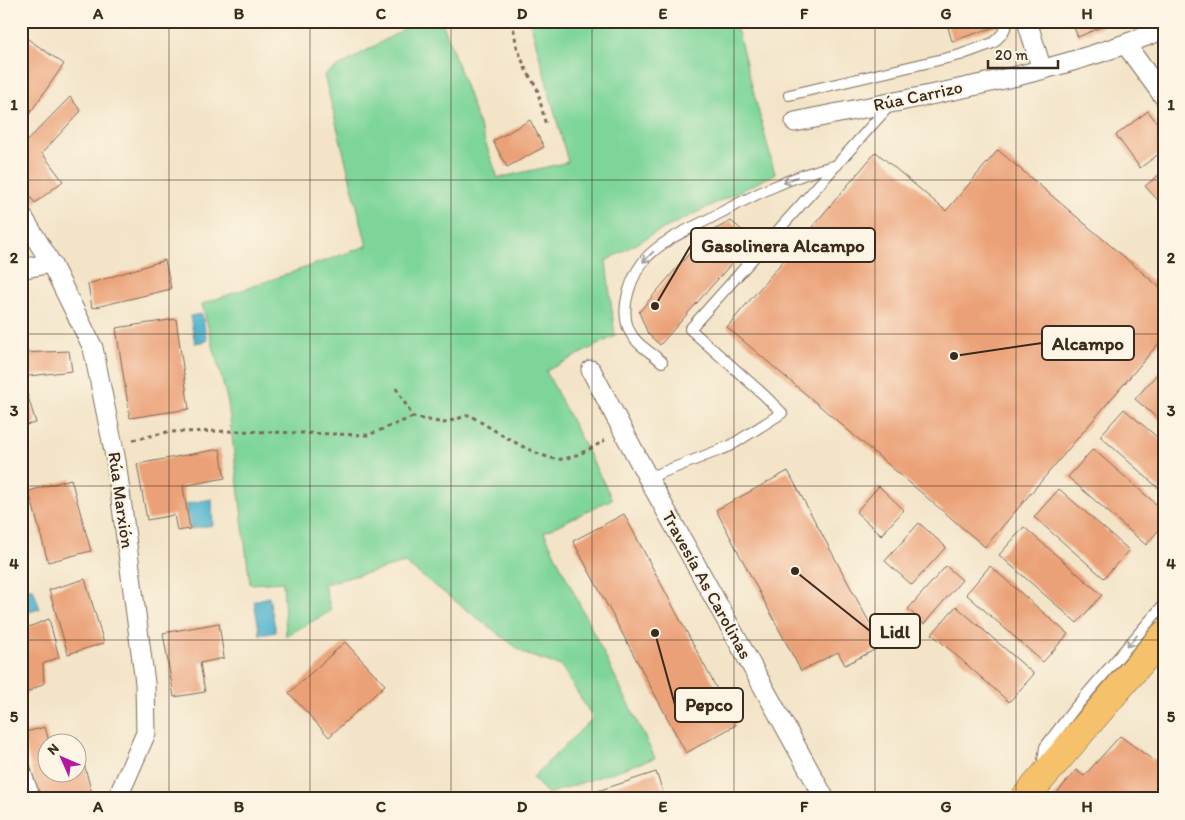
<svg xmlns="http://www.w3.org/2000/svg" width="1185" height="820" viewBox="0 0 1185 820" font-family="Itim,sans-serif">
<rect width="100%" height="100%" fill="#fcf5e5"/>
<filter id="ink" filterUnits="userSpaceOnUse"><feTurbulence type="fractalNoise" baseFrequency=".02" numOctaves="2"/><feDisplacementMap in="SourceGraphic" scale="10" xChannelSelector="R" yChannelSelector="G"/><feConvolveMatrix kernelMatrix="1 2 1 2 8 2 1 2 1" color-interpolation-filters="sRGB"/></filter>
<filter id="wash" filterUnits="userSpaceOnUse"><feTurbulence type="fractalNoise" baseFrequency=".0096" numOctaves="4" result="noise"/><feDisplacementMap in="SourceGraphic" scale="20" xChannelSelector="R" yChannelSelector="G"/><feGaussianBlur stdDeviation="1.12" result="paint"/><feColorMatrix in="noise" values="0 0 0 0 0 0 0 0 0 0 0 0 0 0 0 0 0 1.4 0 .05"/><feComposite in="paint" operator="in"/></filter>
<g filter="url(#wash)">
<rect width="100%" height="100%" fill="#f3e4c8"/>
<path fill="#7dd59a" stroke="#5c805c" d="M418 21H442L498 178 568 162 530 21H735L775 174 653 234 606 261 615 336 546 371 612 499 544 532 655 758 548 794 532 778 593 718 561 666 525 654 405 563 324 584 331 611 286 636 283 582 250 584 228 403 202 304 367 246 324 75Z"/>
<path fill="#4fb3ce" stroke="#456e76" d="M202 314 207 341 195 343 190 316Z
M212 499 213 525 190 529 186 504Z
M33 588 40 609 21 614V591Z
M269 597 276 632 260 635 254 601Z"/>
<g id="blocks">
<path fill="#eba177" d="M946 21H996L998 26 952 41Z
M1071 21H1115L1078 37Z
M22 35 64 64 25 120 21 117Z
M70 97 81 111 42 153 63 181 35 203 21 185V172L29 166 21 154V147Z
M1148 111 1164 132V150L1140 168 1116 135Z
M530 120 544 147 507 167 493 141Z
M998 150 1164 291V337L985 547 727 327 876 152 946 211Z
M1164 171V207L1145 186Z
M731 221 753 239 660 345 648 334 639 312 706 234Z
M165 260 171 289 92 308 88 284Z
M176 319 189 409 130 418 116 328Z
M69 351 72 371 21 377V353Z
M1160 371 1164 374V424L1135 399Z
M22 377 36 423 21 426V378Z
M1124 409 1164 443V493L1100 436Z
M220 449 225 478 183 486 190 529 177 531 174 515 147 520 137 464Z
M1093 449 1164 511V524L1146 545 1068 477Z
M788 471 882 646 845 665 838 652 801 671 716 510Z
M71 479 91 551 48 562 29 491Z
M879 486 904 510 881 535 856 512Z
M1059 489 1129 550 1104 578 1034 517Z
M624 514 736 725 686 753 573 541Z
M919 523 946 547 912 585 885 561Z
M1024 527 1102 595 1077 623 999 555Z
M946 566 962 580 924 624 908 609Z
M990 566 1068 634 1043 662 966 594Z
M85 579 104 643 68 654 49 590Z
M956 606 1034 674 1009 702 932 634Z
M49 619 59 657 43 664 44 683 21 696V630Z
M219 623 224 658 200 663 205 692 174 697 163 633Z
M345 642 385 685 329 737 289 693Z
M45 727 49 742 48 772H78V742L93 797 39 799 22 733Z
M1120 736 1164 768V799H1052L1076 770 1084 776Z
M656 772 663 792 641 799H573Z"/>
</g>
</g>
<g filter="url(#ink)">
<use href="#blocks" fill-opacity="0" stroke="#7b6b5a" stroke-width="1"/>
<g fill="none" stroke-linecap="round" stroke-linejoin="round">
<defs>
<path id="service" d="M789 95 960 55 993 43 1002 34 1009 21
M662 362C651 352 635 344 629 330 619 307 632 273 648 256 664 240 687 230 707 220 748 198 790 176 837 165
M648 478 730 446 782 413 764 395 690 329 890 105
M1042 768 1045 747 1074 709 1164 604"/>
<path id="minor" d="M1027 21 1042 70
M1126 45 1164 97
M795 122C918 96 1047 78 1164 29
M21 214 51 263 93 348 116 461 145 683 146 733 117 799
M21 269 51 263
M591 370 648 478 825 799
M21 772 31 799"/>
<path id="primary" d="M1024 799 1164 635"/>
</defs>
<use href="#service" stroke="#7b6b5a" stroke-width="12"/>
<use href="#minor" stroke="#7b6b5a" stroke-width="21"/>
<use href="#primary" stroke="#7b6b5a" stroke-width="29"/>
<path stroke="#7b6b5a" stroke-width="3" stroke-dasharray="4 4" stroke-linecap="butt" d="M512 21 517 47 526 70 537 88 546 126
M396 388 413 417 444 423 469 415C490 427 541 462 563 459 578 456 592 448 605 440
M133 440 167 432 238 431 368 435 413 417"/>
<use href="#service" stroke="#fff" stroke-width="10"/>
<use href="#minor" stroke="#fff" stroke-width="19"/>
<use href="#primary" stroke="#f5c16b" stroke-width="28"/>
</g>
<defs><path id="oneway-shaft" d="M-6 0H5M1.5-3L5.5 0L1.5 3" fill="none" stroke-width="1.6" stroke-linecap="round" stroke-linejoin="round" transform="scale(1.25)"/></defs>
<g stroke="#a79f9a">
<use href="#oneway-shaft" transform="translate(790 180) rotate(156)"/>
<use href="#oneway-shaft" transform="translate(648 257) rotate(135)"/>
<use href="#oneway-shaft" transform="translate(1132 641) rotate(131)"/>
</g>
</g>
<path fill="none" stroke="#3b2a1e" stroke-width="1" stroke-opacity="0.55" d="M169 21V799M310 21V799M451 21V799M592 21V799M734 21V799M875 21V799M1016 21V799M21 180H1164M21 334H1164M21 486H1164M21 640H1164"/>
<g text-anchor="middle" stroke-width="4.5" stroke-linejoin="round" paint-order="stroke">
<g font-size="18" fill="#3b2a1e" stroke="#fcf5e5">
<text transform="translate(918 96) rotate(-12)" y="6">Rúa Carrizo</text>
<text transform="translate(121 500) rotate(82)" y="6">Rúa Marxión</text>
<text transform="translate(707 585) rotate(61)" y="6">Travesía As Carolinas</text>
</g>
</g>
<path fill="none" stroke="#3b2a1e" stroke-width="2" d="M655 306L691 245M954 356L1042 343M795 571L870 631M655 633L675 705"/>
<g fill="#3b2a1e" stroke="#fcf5e5" stroke-width="2">
<circle cx="655" cy="306" r="5"/>
<circle cx="954" cy="356" r="5"/>
<circle cx="795" cy="571" r="5"/>
<circle cx="655" cy="633" r="5"/>
</g>
<g fill="#fcf5e5" stroke="#3b2a1e" stroke-width="2">
<rect x="691" y="228" width="184" height="34" rx="5"/>
<rect x="1042" y="326" width="92" height="34" rx="5"/>
<rect x="870" y="614" width="50" height="34" rx="5"/>
<rect x="675" y="688" width="68" height="34" rx="5"/>
</g>
<g font-size="19" text-anchor="middle" font-weight="bold" fill="#3b2a1e">
<text x="783" y="252">Gasolinera Alcampo</text>
<text x="1088" y="350">Alcampo</text>
<text x="895" y="638">Lidl</text>
<text x="709" y="711">Pepco</text>
</g>
<rect width="1185" height="820" fill="none" stroke="#fcf5e5" stroke-width="55"/>
<g transform="translate(62 758) rotate(315)"><circle r="24" fill="#fcf5e5" stroke="#afa495"/>
<path d="M0-4L9 19L0 12L-9 19Z" fill="#b5179e"/>
<text y="-8" font-size="14" font-weight="bold" text-anchor="middle" fill="#3b2a1e">N</text>
</g>
<path d="M988 60v8h70v-8" fill="none" stroke="#3b2a1e" stroke-width="2.5"/>
<text x="995" y="60" font-size="15" fill="#3b2a1e" stroke="#fcf5e5" stroke-width="4" paint-order="stroke">20 m</text>
<rect x="28" y="28" width="1130" height="764" fill="none" stroke="#3b2a1e" stroke-width="2"/>
<g font-size="16" text-anchor="middle" font-weight="bold" fill="#3b2a1e">
<text x="98" y="19">A</text>
<text x="239" y="19">B</text>
<text x="381" y="19">C</text>
<text x="522" y="19">D</text>
<text x="663" y="19">E</text>
<text x="804" y="19">F</text>
<text x="946" y="19">G</text>
<text x="1087" y="19">H</text>
<text x="14" y="110">1</text>
<text x="1171" y="110">1</text>
<text x="14" y="263">2</text>
<text x="1171" y="263">2</text>
<text x="14" y="416">3</text>
<text x="1171" y="416">3</text>
<text x="14" y="569">4</text>
<text x="1171" y="569">4</text>
<text x="14" y="722">5</text>
<text x="1171" y="722">5</text>
<text x="98" y="812">A</text>
<text x="239" y="812">B</text>
<text x="381" y="812">C</text>
<text x="522" y="812">D</text>
<text x="663" y="812">E</text>
<text x="804" y="812">F</text>
<text x="946" y="812">G</text>
<text x="1087" y="812">H</text>
</g>
</svg>
